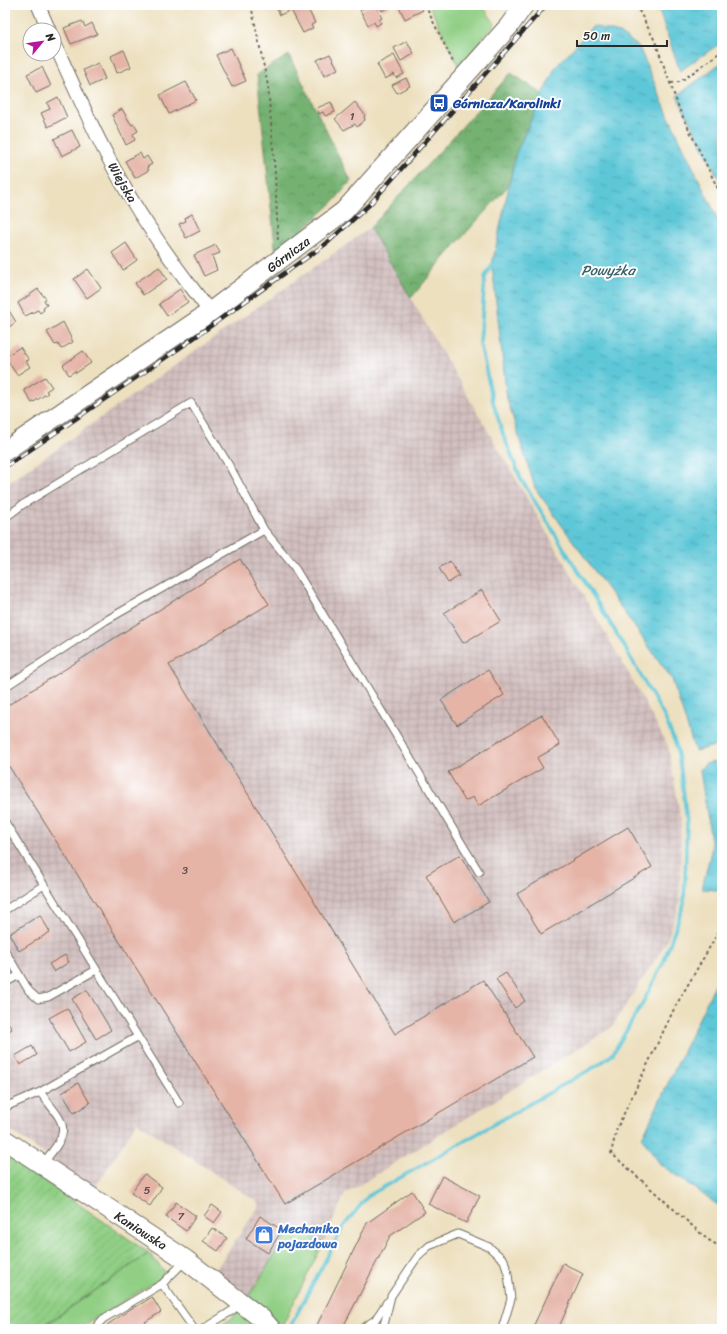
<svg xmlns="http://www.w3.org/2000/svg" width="727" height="1334" viewBox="0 0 727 1334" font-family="Sriracha,sans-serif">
<defs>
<pattern id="industrial-grid" width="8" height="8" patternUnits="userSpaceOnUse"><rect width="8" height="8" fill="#d2bfbf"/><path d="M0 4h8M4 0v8" fill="none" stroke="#b4a4a4"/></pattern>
<pattern id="forest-crowns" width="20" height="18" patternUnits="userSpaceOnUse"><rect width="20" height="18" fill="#74b272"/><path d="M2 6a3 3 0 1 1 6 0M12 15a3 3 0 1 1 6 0" fill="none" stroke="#5f915e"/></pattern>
<pattern id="garden-furrows" width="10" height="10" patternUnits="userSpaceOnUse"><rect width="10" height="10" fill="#91cf85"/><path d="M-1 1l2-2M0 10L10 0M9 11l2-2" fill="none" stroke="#7db273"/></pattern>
<pattern id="water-ripples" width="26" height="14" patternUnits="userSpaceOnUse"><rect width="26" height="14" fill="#5dc7d8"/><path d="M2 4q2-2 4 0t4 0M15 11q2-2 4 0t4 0" fill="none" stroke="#4da2af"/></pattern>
</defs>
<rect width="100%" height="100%" fill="#fff"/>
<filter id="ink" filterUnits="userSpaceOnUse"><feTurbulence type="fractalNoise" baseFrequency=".025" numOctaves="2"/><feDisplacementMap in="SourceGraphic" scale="8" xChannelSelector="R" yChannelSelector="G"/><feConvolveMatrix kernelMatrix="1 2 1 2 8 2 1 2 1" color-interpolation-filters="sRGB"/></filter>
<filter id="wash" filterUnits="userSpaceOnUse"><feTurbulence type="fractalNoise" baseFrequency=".012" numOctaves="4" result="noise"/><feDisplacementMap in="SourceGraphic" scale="16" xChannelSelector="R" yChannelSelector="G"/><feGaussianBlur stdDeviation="0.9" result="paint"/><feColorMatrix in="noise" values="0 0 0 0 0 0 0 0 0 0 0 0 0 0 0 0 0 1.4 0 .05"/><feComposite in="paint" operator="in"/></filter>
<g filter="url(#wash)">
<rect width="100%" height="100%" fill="#ede0bf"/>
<path fill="url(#industrial-grid)" d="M370 228 628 672 668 746 681 820 680 903 666 943 612 1027 345 1194 323 1243 293 1225 249 1296 215 1271 260 1204 137 1122 94 1189 5 1127V485Z"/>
<path fill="#91cf85" stroke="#5e7d58" d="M429 5H482L495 24 459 67Z
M293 1225 323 1243 281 1329 268 1311 249 1296Z
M149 1253 167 1275 78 1329H40Z
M239 1310 260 1329H215L231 1319Z"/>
<path fill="url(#forest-crowns)" stroke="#506e4e" d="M289 55 351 181 334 201 276 255 257 74Z
M511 73 543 94 516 153 509 185 456 244 411 298 370 228Z"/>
<path fill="url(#garden-furrows)" stroke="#5e7d58" d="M5 1153 149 1253 39 1329H5Z"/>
<path fill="url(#water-ripples)" stroke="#447982" d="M657 5H722V42L680 71Z
M593 26 619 33 639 47 668 115 722 228V744L695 751 672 679 535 488 507 399 492 265 516 153 555 68Z
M722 62V185L677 96Z
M722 761V885L717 890 702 889 712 847 700 770 705 764Z
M722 970V1208L660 1164 642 1138Z"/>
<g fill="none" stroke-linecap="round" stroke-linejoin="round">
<path stroke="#5dc7d8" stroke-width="3.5" d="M289 1329 343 1227 368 1196 598 1065 612 1055 642 1004 663 963 684 904 687 823 681 771 676 745 665 718 620 639 521 479 503 434 493 402 480 343 485 277 492 265"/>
</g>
<g id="blocks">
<path fill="#e5b4a7" d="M281 5H306L315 23 311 25 313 28 303 33 291 10 280 15 276 7Z
M371 5H389L390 7 382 11 381 7 377 9 382 18 379 20 381 23 376 26 374 22 368 25 360 10Z
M398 5H420L423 10 405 19Z
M82 21 85 27 92 23 97 34 71 44 64 28Z
M407 41 414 54 401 61 394 48Z
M231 48 246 81 232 87 216 55Z
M124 50 131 67 117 73 111 56Z
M330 54 338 69 324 76 317 60Z
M394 55 404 74 396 78 394 74 385 79 377 64Z
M98 63 105 79 90 86 83 70Z
M42 67 51 86 36 93 27 74Z
M406 78 410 86 397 93 392 85Z
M186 82 196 100 169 114 160 95Z
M58 97 67 117 48 127 41 113 50 109 47 103Z
M331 102 335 112 325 116 323 112 319 114 317 108Z
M355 102 365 115 364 117 365 120 357 127 355 124 344 130 335 119Z
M122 109 129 121 132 125 134 124 138 131 133 134 135 140 126 145 112 115Z
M72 130 80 147 62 156 54 139Z
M140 153 143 159 147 156 152 164 147 167 149 170 135 178 125 161Z
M192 214 200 231 186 238 179 224 186 221 185 218Z
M126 243 137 260 123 270 112 253Z
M216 245 220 253 212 256 217 270 204 276 194 255Z
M159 267 167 279 143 295 135 283Z
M88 269 101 288 87 298 74 279Z
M38 289 46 299 44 300 47 305 43 307 44 310 40 313 38 310 25 316 18 303Z
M180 289 188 302 167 316 159 304Z
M8 309 16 322 5 330V311Z
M63 322 73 342 61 349 58 344 55 345 47 332Z
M20 347 29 360 26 361 30 367 17 375 5 357Z
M83 351 91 363 76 373 75 371 69 375 63 365Z
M45 377 52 387 46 391 48 393 32 403 24 390Z
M240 559 269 604 169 665 395 1034 483 980 533 1057 285 1204 5 760V707Z
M450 561 459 576 448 583 439 568Z
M482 590 501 621 463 643 444 613Z
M488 670 504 695 457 725 441 700Z
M542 715 560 745 537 758 543 768 478 806 473 797 465 801 448 772Z
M628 827 652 867 541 934 517 894Z
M460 855 489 902 454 922 426 875Z
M40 915 50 932 19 951 9 934Z
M65 955 69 962 54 972 49 964Z
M506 973 525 1001 515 1008 496 979Z
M87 990 111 1030 96 1039 72 999Z
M67 1008 86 1042 69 1052 49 1018Z
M5 1018 12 1029 5 1034Z
M32 1046 37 1055 20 1065 15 1056Z
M78 1083 90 1103 74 1113 62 1093Z
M144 1174 162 1187 150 1206 131 1193Z
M442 1176 480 1196 466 1223 428 1204Z
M412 1191 425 1212 390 1236 342 1329H322L316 1327 367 1223Z
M176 1202 196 1216 186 1231 166 1217Z
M212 1205 222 1212 214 1223 204 1216Z
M260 1216 282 1230 268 1253 246 1239Z
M212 1228 227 1238 218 1251 203 1241Z
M563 1263 583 1274 558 1329H532Z
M152 1297 161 1312 145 1322 147 1325 142 1329H110L107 1325 135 1306 136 1307Z"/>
</g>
</g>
<g filter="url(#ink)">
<use href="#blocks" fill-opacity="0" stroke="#6f6a5f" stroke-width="1"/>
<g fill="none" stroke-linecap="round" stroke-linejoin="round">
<defs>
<path id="lane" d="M5 518 22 505 191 403 230 467 264 530 293 565 479 872
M5 687 105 621 264 530
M5 822 179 1103
M5 910 44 885
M5 951 29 991 38 999 48 997 96 970
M5 983 19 975
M40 1092C66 1126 73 1128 43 1163
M5 1107 40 1092 137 1037
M162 1284 194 1329
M94 1329 103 1319 162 1284 186 1260
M203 1329 233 1310 240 1302
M361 1329 375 1320 387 1302
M383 1329 391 1296 418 1256 429 1246 458 1234 489 1247 504 1260 508 1274 511 1299 502 1329"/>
<path id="street" d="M38 5 49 30
M54 42C83 107 112 174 153 233 170 260 191 286 210 312"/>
<path id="secondary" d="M5 451 210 312 344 211 509 26 524 5
M5 1140 186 1260 262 1319 271 1329"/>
</defs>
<use href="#lane" stroke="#6f6a5f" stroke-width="9"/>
<use href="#street" stroke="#6f6a5f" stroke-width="15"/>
<use href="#secondary" stroke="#6f6a5f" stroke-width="21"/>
<path stroke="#6f6a5f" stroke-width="2" stroke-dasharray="3 3" stroke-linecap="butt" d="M251 5 268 86 275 173 278 242
M425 5 454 64
M636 5 655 41 680 111 722 197
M671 83 680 82 722 51
M722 926 675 1007 617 1128 611 1153 707 1239 722 1248
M716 1329 722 1317"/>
<use href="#lane" stroke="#fff" stroke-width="7"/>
<use href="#street" stroke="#fff" stroke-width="13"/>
<use href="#secondary" stroke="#fff" stroke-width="19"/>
<defs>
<path id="rail" d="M5 467 184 345 327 243 370 204 546 5"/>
</defs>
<use href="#rail" stroke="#2b2b2b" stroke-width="4.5"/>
<use href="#rail" stroke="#fff" stroke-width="3" stroke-dasharray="9" stroke-linecap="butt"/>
</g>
</g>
<defs>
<symbol id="bus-square" viewBox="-11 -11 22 22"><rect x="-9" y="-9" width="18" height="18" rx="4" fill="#1a4fb4" stroke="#fff"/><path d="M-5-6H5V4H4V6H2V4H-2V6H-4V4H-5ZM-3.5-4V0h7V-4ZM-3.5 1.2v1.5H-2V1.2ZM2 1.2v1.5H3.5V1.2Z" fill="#fff"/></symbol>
<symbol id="shop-square" viewBox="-11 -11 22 22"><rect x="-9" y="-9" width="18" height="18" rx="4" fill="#3f7fe0" stroke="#fff"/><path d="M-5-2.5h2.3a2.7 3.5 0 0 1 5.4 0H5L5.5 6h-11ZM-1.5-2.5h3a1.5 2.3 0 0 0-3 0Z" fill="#fff"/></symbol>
</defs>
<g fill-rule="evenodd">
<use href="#bus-square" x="428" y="92" width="22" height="22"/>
<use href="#shop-square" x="253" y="1224" width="22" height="22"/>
</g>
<g text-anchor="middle" stroke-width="4" stroke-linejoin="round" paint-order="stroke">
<g font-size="11" fill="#5a4d4a">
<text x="352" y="120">1</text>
<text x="185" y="874">3</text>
<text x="147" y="1194">5</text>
<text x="181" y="1220">7</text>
</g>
<g font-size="13" font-weight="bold" fill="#164399" stroke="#fff" text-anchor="start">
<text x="453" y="108">Górnicza/Karolinki</text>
</g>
<g font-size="13" fill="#2b2b2b" stroke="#fff">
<text transform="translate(123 182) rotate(60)" y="5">Wiejska</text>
<text transform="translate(288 254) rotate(-37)" y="5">Górnicza</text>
<text transform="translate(141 1230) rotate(33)" y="5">Kaniowska</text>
</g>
<g font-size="13" font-weight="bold" fill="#366cbe" stroke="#fff" text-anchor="start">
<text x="278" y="1233">Mechanika<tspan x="278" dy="15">pojazdowa</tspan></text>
</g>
<g font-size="14" font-style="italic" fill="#3c6268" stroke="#fff">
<text x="608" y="275">Powyżka</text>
</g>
</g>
<rect width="727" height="1334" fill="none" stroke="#fff" stroke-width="20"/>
<g transform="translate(42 42) rotate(61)"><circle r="19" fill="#ffffff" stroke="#aaaaaa"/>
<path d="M0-3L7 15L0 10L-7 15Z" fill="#b5179e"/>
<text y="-6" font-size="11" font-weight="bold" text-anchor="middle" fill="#2b2b2b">N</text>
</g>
<path d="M577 40v6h90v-6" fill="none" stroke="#2b2b2b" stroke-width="2"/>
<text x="583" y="40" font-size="12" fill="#2b2b2b" stroke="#ffffff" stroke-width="3" paint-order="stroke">50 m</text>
</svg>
